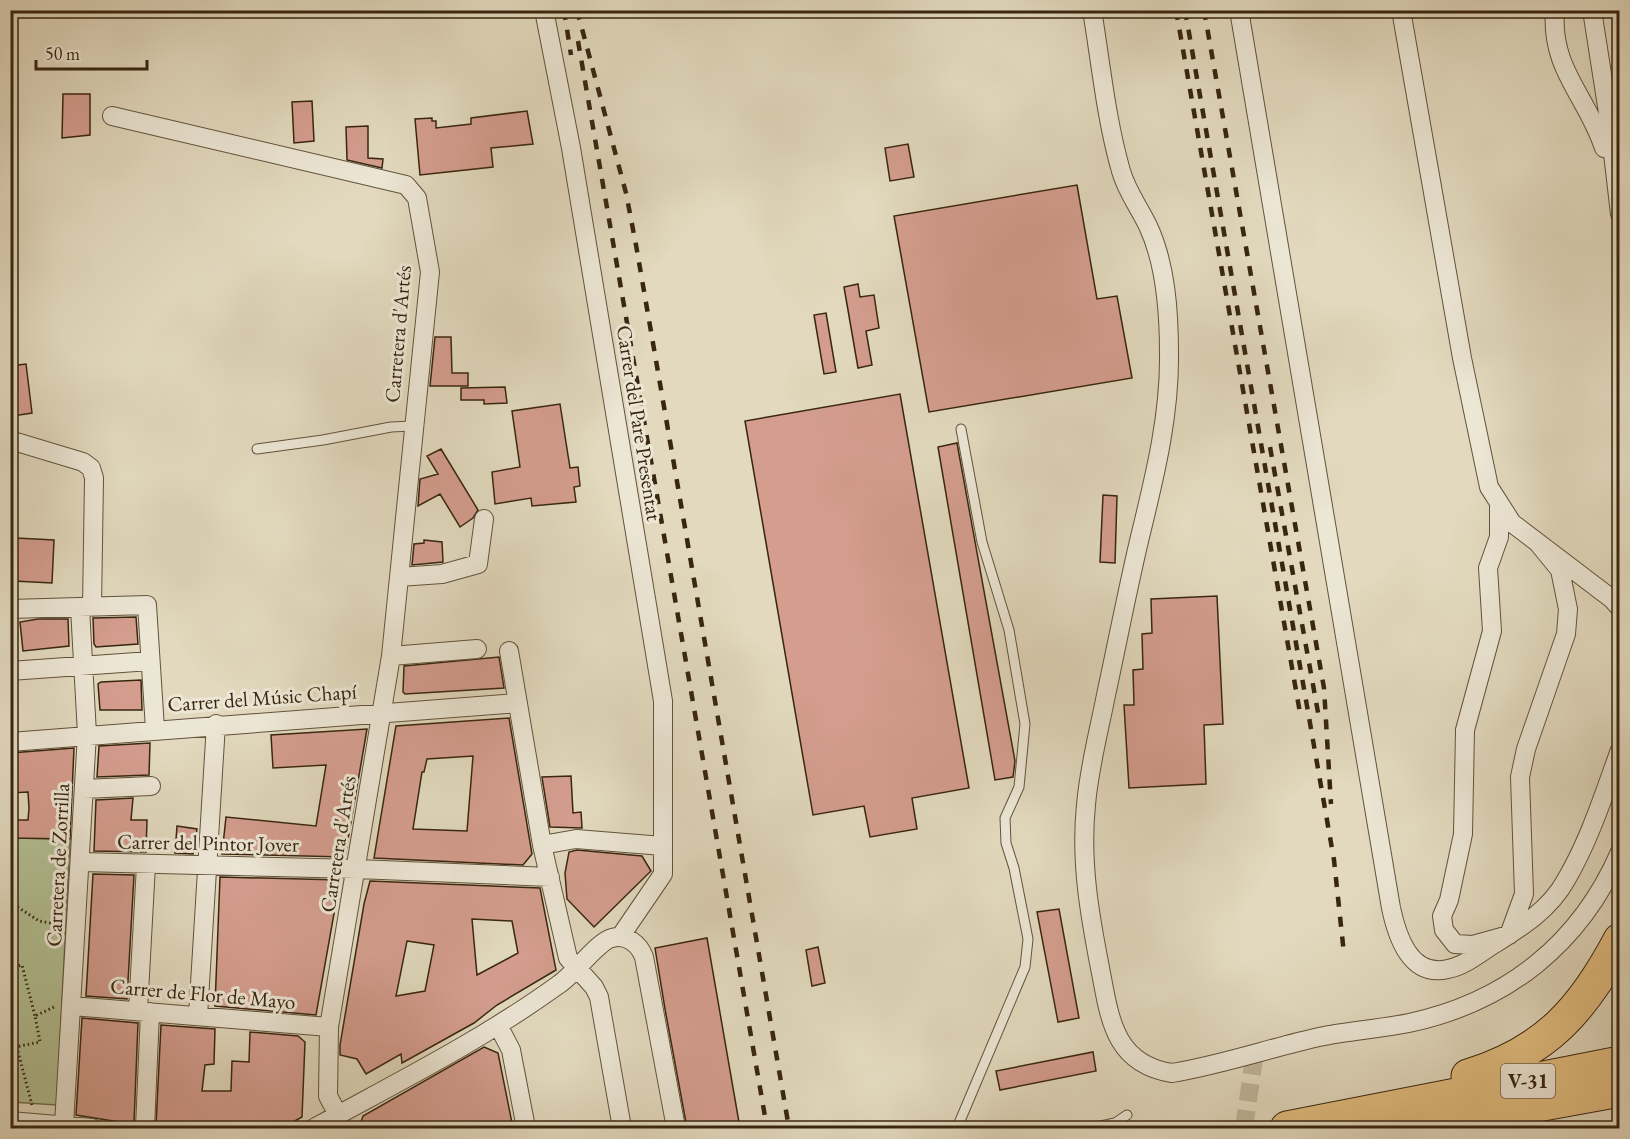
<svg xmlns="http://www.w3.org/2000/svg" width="1630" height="1139" viewBox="0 0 1630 1139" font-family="'EB Garamond',serif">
<rect width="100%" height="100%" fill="#e2d9be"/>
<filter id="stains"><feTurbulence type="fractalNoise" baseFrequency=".00333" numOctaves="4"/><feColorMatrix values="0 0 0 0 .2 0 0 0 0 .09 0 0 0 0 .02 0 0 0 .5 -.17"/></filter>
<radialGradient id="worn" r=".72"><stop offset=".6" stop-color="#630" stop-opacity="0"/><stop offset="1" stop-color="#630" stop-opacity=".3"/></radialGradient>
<path fill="#b2bf93" stroke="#757252" stroke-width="1.5" d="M10 838 70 839 57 1105 11 1102Z"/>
<path fill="#d49d8e" stroke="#382610" stroke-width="1.5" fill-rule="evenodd" d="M63 94H90V135L62 138Z
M312 101 314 141 294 143 292 102Z
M527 111 533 144 491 148 493 167 420 175 415 119 432 118V121H436V128L471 124V118Z
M368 126V158L383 159 382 168 347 160 346 127Z
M908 144 914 177 890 181 885 148Z
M1077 185 1097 299 1117 296 1132 378 929 412 894 216Z
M858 284 860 297 874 295 879 328 866 331 872 365 858 368 844 287Z
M826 313 836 372 824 374 814 315Z
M435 337H451L452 373H468V386H430Z
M26 364 32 413 13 416 10 366Z
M505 387 507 403 484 404V400H461V388Z
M900 394 969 788 912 798 917 829 870 837 864 806 813 815 745 421Z
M560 404 570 468 578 467 580 486 574 487 576 502 532 506 531 498 495 504 492 472 520 467 512 411Z
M957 443 1015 761 1013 777 995 780 938 447Z
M441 449 478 510 473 518 460 527 440 494 418 506 420 479 438 474 427 456Z
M1103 495 1117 496 1115 563 1100 562Z
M16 538 54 540 52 583 14 581Z
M424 540 442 542 443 562 412 565 414 544 424 543Z
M1217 596 1223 724 1204 725 1206 784 1129 788 1124 705H1134L1133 670 1143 669 1142 634 1152 633 1151 599Z
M136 617 138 644 96 647 94 644 93 618Z
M38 619H68L69 646 23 651 20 622Z
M499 657 504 688 405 694 403 692 404 666Z
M141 680 142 710H100L98 684 101 682Z
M509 718 532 854 523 865 374 858 396 726ZM473 756 467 831 413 829 422 772H424L427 759Z
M367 729 345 857 222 854 226 817 316 826 326 765 273 768 271 735Z
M150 743 149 775 97 777 99 746Z
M74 748 70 839 10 838V820H28L29 808 28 792 10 793V753Z
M571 776 573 813 581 812 582 828 550 827 542 777Z
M133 798 131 820H147L146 852 94 851 96 800Z
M177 826 197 829 193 854 175 853Z
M577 850 642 856 651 871 594 927 567 899 565 873 569 852Z
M93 874 134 875 127 999 86 996Z
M220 877 340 880 316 1015 215 1006Z
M370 881 540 888 556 970 497 1005 474 1023 402 1063 401 1054 366 1074 357 1059 340 1055V1045L364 904ZM472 919 512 921 518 953 477 975ZM407 941 434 945 425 991 396 996Z
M1059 909 1079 1018 1058 1022 1037 912Z
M707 938 740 1128H687L665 1009 655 948Z
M818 947 825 983 812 986 806 950Z
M82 1018 138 1023 134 1122 132 1124 76 1115Z
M161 1025 215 1029 214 1064 205 1065 202 1091H231L232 1061 249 1062 250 1032 298 1036 305 1042 302 1117 282 1128H184L156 1125Z
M484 1047 498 1053 513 1128H359L363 1116Z
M1093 1052 1096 1071 1000 1090 996 1071Z"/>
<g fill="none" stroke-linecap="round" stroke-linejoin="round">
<path stroke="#c0b59b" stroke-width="18" stroke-dasharray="18 9" stroke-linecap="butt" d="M1244 1128 1255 1052"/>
<defs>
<path id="lane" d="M257 449 323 440 391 427 413 426
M957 1128 1025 967 1028 939 1014 868 1006 843 1005 818 1019 787 1025 724 1009 630 982 542 961 429
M1091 1128 1115 1123 1127 1115"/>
<path id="street" d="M544 10 571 148 663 701V874L620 937
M1092 10C1101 64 1106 119 1121 171 1127 192 1139 207 1148 226 1166 264 1169 312 1169 353 1170 417 1154 479 1139 541 1127 592 1117 644 1106 695 1099 731 1089 768 1086 805 1080 862 1090 917 1101 973 1110 1020 1115 1064 1172 1073 1221 1065 1270 1048 1319 1037 1348 1031 1379 1029 1409 1023 1507 1002 1580 944 1620 852
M1239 10 1391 908C1397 936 1410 978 1448 969 1465 966 1481 952 1496 943 1523 926 1550 909 1566 880 1590 839 1604 794 1620 750
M1401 10 1462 358 1489 487 1512 523 1612 599 1620 608
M1555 10C1550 69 1587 96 1604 148
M1592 10 1609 119 1620 214
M112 116 406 185 417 198 430 272 391 656 329 1027 328 1096 338 1115
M10 440 83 462 91 468 94 478 92 607
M1499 506V537L1488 568 1492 631 1465 730 1463 834 1449 900 1442 916 1444 930 1455 944 1473 945 1509 935 1524 894 1520 777 1526 749 1566 634 1568 609 1560 570 1538 543
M399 577 442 574 478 564 484 519
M10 609 147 605 155 729
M509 651 542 845 568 958 594 987 599 997 622 1128
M391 656 477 649
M10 671 150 661
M10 742 518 703
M84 789 151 786
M542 845 576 839 663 846
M81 862 357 869 550 877
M72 1006 329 1027
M138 1011 146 865
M198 1016 216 724
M498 1025 511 1050 526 1128
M10 1121 92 1128
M64 1125 87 734 80 608
M145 1128 150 1012
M314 1128C396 1083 482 1040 558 985 574 975 598 941 612 938 627 934 639 944 644 957L676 1128"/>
<path id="highway" d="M1468 1076C1546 1052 1583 1010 1620 940
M1287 1128 1620 1063
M1411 1128 1620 1090"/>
</defs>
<use href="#lane" stroke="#62533c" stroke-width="11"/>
<use href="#street" stroke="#62533c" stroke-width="20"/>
<use href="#highway" stroke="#382610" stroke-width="35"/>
<path stroke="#382610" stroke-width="3" stroke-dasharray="1.5 3" stroke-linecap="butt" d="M10 906 13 904 39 921 61 925
M10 968 22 965 35 1016
M10 1021 32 1105
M10 1048 40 1042 35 1016 54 1007"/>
<use href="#lane" stroke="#ece6d5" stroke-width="9"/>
<use href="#street" stroke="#ece6d5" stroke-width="18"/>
<use href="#highway" stroke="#e1bc7f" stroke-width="33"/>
<path stroke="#382610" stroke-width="4.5" stroke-dasharray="10 10" stroke-linecap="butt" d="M564 10 571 55
M577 10 626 193 636 245 789 1128
M1176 10 1300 713
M1185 10 1334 860 1344 954
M1204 10 1324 688 1331 804
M578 41 767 1128
M1270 447 1319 718"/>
</g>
<g text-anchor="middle" stroke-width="6" stroke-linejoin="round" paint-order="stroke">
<rect fill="#ece6d5" stroke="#6e604b" stroke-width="1.5" x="1501" y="1064" width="54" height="34" rx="4.5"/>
<g font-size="20" font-weight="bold" fill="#382610">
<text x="1528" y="1088">V-31</text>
</g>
<g font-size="21" fill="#382610" stroke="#ece6d5">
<text transform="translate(398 334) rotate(-85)" y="7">Carretera d'Artés</text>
<text transform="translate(639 423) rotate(81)" y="7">Carrer del Pare Presentat</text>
<text transform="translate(262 698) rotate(-4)" y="7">Carrer del Músic Chapí</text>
<text transform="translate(208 843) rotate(1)" y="7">Carrer del Pintor Jover</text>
<text transform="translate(338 844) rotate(-81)" y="7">Carretera d'Artés</text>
<text transform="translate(58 865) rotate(-87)" y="7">Carretera de Zorrilla</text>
<text transform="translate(203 994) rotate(5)" y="7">Carrer de Flor de Mayo</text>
</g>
</g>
<rect width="1630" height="1139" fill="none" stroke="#e2d9be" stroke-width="36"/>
<rect x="12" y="12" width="1606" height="1115" fill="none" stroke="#382610" stroke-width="3"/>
<rect x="18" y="18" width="1594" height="1103" fill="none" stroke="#382610" stroke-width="1.5"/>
<path d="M36 60v9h111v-9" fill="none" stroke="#382610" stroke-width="3"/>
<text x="45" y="60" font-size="18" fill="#382610" stroke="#ece6d5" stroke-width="4.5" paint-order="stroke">50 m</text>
<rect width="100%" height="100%" filter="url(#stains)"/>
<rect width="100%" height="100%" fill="url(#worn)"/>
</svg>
